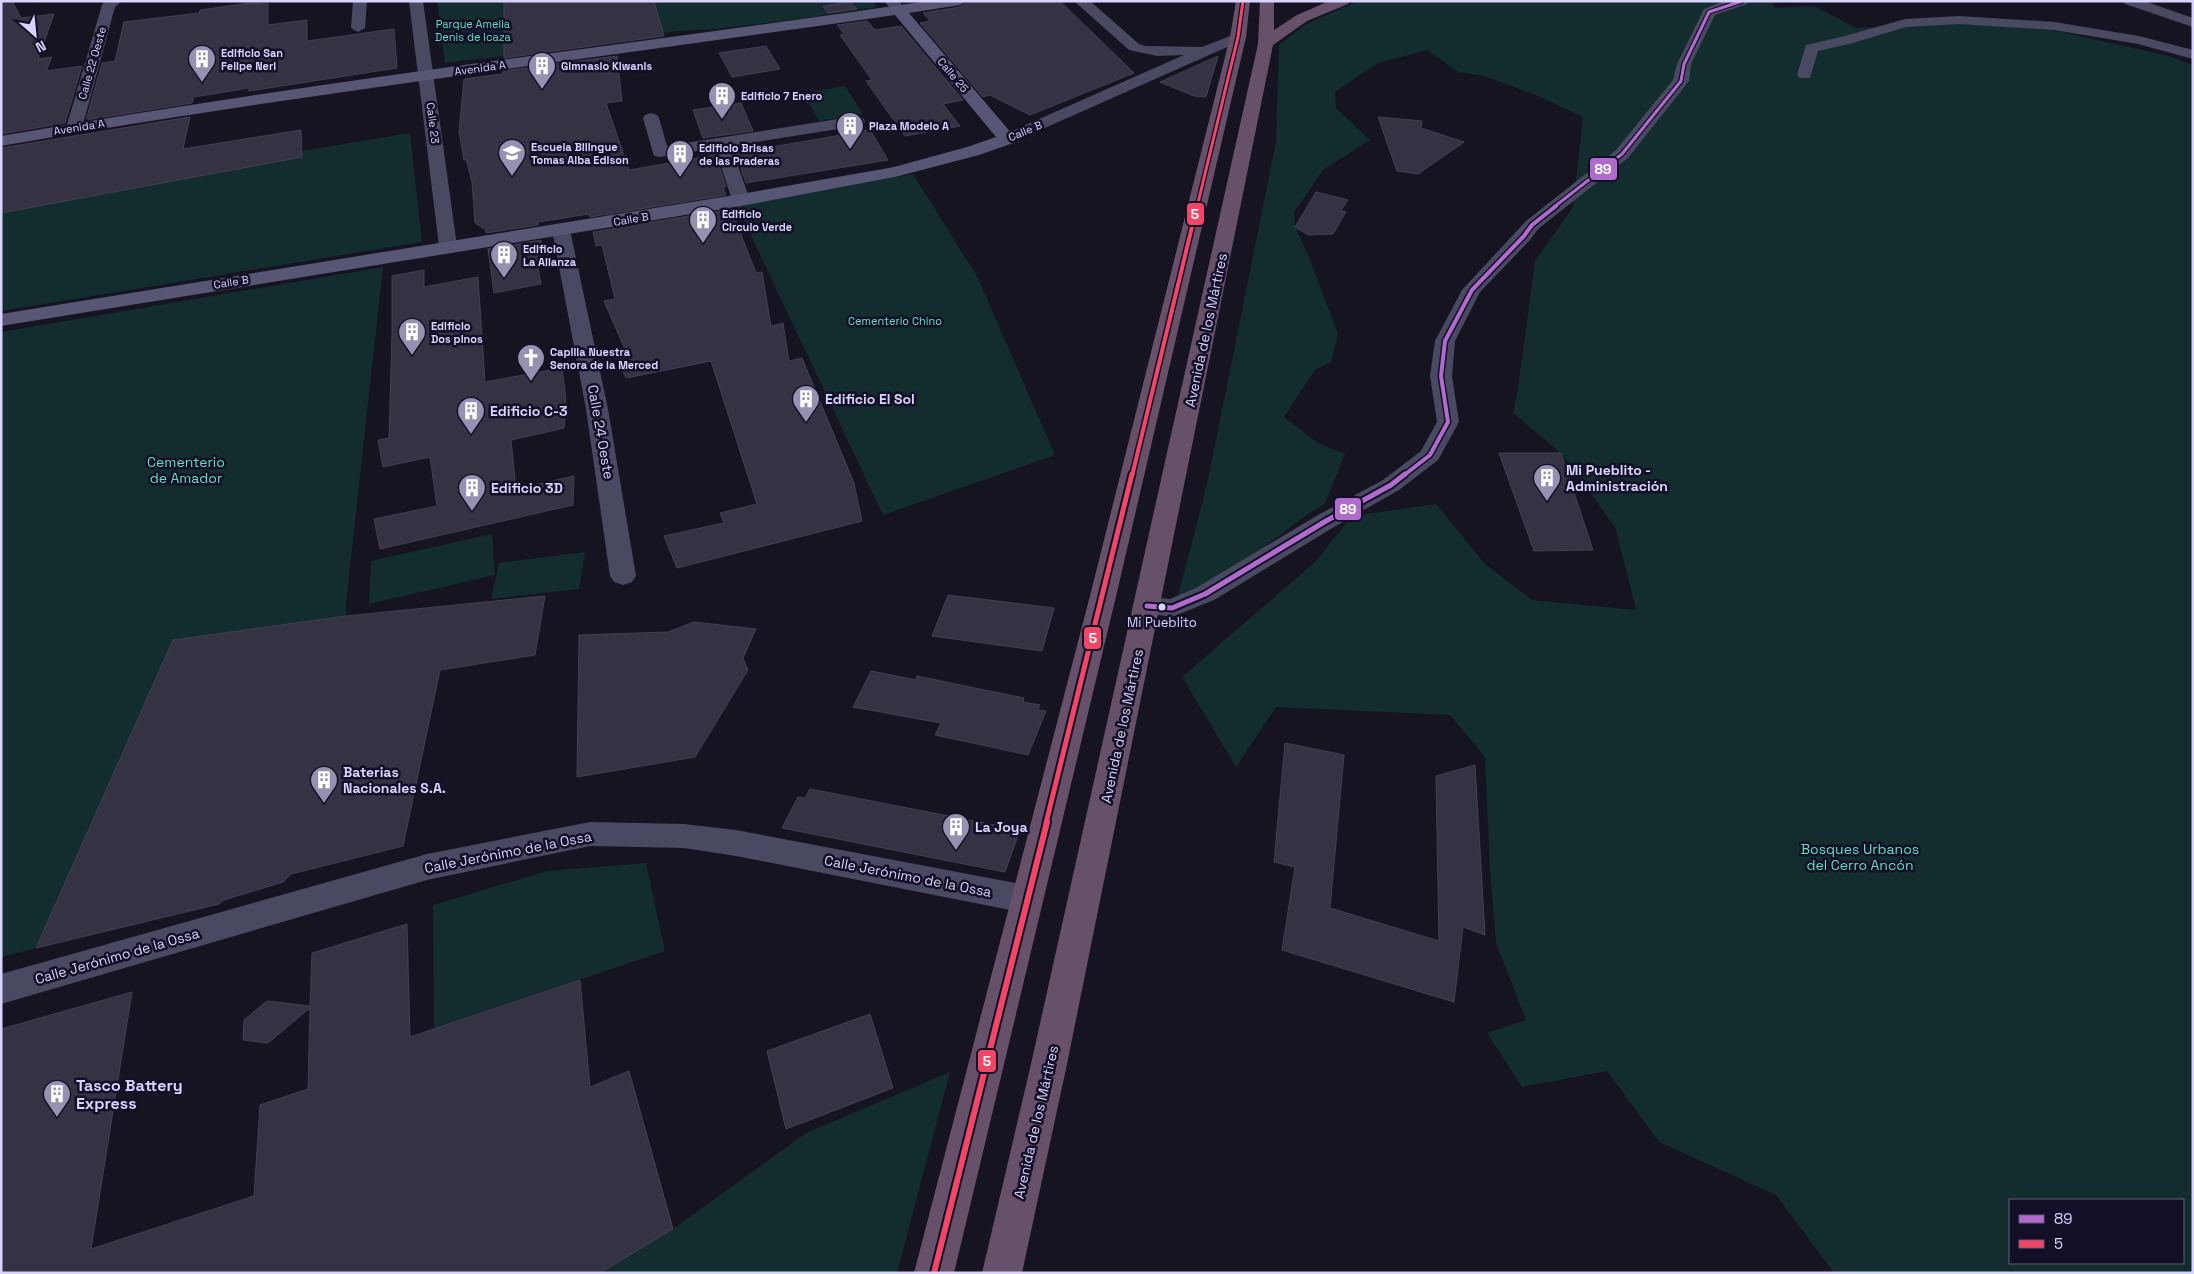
<svg xmlns="http://www.w3.org/2000/svg" width="2194" height="1274" viewBox="0 0 2194 1274" font-family="'Space Grotesk',sans-serif">
<rect width="100%" height="100%" fill="#161421"/>
<path fill="#132c2d" fill-rule="evenodd" d="M437 1H873L877 7 806 18 717 29 677 31 596 45 445 63Z
M1358 1H1773L1774 8 1814 6 1856 28 1904 25 1968 19 2053 30 2169 56 2193 65V1273H1834L1776 1195 1659 1142 1607 1071 1522 1087 1487 1033 1526 1020 1496 943 1490 872 1485 757 1450 715 1276 707 1236 767 1182 677 1316 561 1352 516 1436 504 1485 564 1532 600 1636 610 1615 527 1561 453 1513 413 1518 388 1535 261 1573 207 1583 117 1538 96 1484 76 1458 72 1427 50 1378 63 1335 92 1336 108 1370 140 1323 170 1294 212 1295 227 1309 257 1338 334 1331 362 1315 370 1284 417 1318 443 1345 454 1325 504 1308 514 1173 615 1207 484 1276 142 1279 45 1306 24ZM2010 1200H2183V1263H2010Z
M845 86 863 114 819 121 803 93Z
M410 133 422 242 1 311V213L302 151Z
M913 174 978 278 1055 455 883 515 737 206Z
M383 267 346 604V616L173 641 36 948 1 957V332Z
M492 534 495 575 369 604 371 561Z
M585 552 579 589 491 599 499 563Z
M646 863 665 951 434 1029 433 905 547 871Z
M950 1072 897 1273H600L673 1229 806 1133Z"/>
<path fill="#0d2144" d="M525 21 529 34 462 44 460 30Z"/>
<path fill="#343243" stroke="#433f54" d="M1 1H12L21 18 54 14 38 59 52 57 46 71 82 66 65 123 1 134Z
M504 1H654L664 36 504 58Z
M969 1H1060L1134 73 1030 115 990 95 983 97 920 23 930 21 923 13 960 7Z
M850 2 857 9 828 13 823 6Z
M249 3 268 4V25L307 20V41L394 29 397 68 249 91V88L194 97 192 103 86 120 102 63 115 61 124 22 199 13 200 10Z
M867 21 875 30 901 26 963 100 943 104 960 126 905 136 866 81 872 80 840 35 844 34 837 25Z
M766 46 780 69 732 77 719 53Z
M617 56 622 101 606 103 629 170 710 156 708 151 714 150 726 187H723L726 195 590 217 589 214 538 222V225L486 233 485 229 475 223 472 182 466 159 464 160 459 131 464 79 503 74V71Z
M1218 56 1206 97 1194 96 1160 82Z
M741 103 753 131 703 138 693 110Z
M190 117 183 149 301 130 302 157 1 213V148Z
M1378 117 1422 121 1421 128 1464 142 1418 174 1397 171Z
M870 130 888 160 746 183 734 148 758 144 760 149Z
M1316 192 1348 200 1341 211 1346 212 1333 234 1308 235 1295 227Z
M731 209 756 273 762 272 771 326 783 323 789 361 802 358 854 483 862 521 677 568 664 536 724 523 720 513 757 504 711 361 626 378 616 356 627 354 604 301 615 299 602 245 596 246 593 232Z
M541 240 543 256 536 257 541 284 494 293 488 249Z
M424 270V287L478 277 485 382 562 368 566 401 564 428 511 440 516 489 574 476 573 505 380 549 374 519 437 506 430 457 383 467 378 440 389 438 392 334V276Z
M1499 453H1561L1593 550 1534 551Z
M948 595 1054 608 1042 651 932 636Z
M545 596 535 655 440 670 403 846 291 874 283 882 224 900 219 904 36 948 173 640 346 616Z
M694 622 756 629 743 658 748 670 695 757 577 777 579 635 668 632Z
M871 671 916 680 917 676 1024 698 1023 702 1040 705 1038 710 1046 711 1028 755 935 735 941 723 853 707Z
M1285 743 1344 755 1330 908 1439 941 1436 776 1475 765 1485 935 1463 927 1454 1002 1282 950 1295 867 1274 862Z
M810 789 1020 830 1005 872 782 828 798 797 805 798Z
M407 924 410 1037 580 980 590 1087 629 1071 673 1229 600 1273H1V1029L132 992 91 1249 254 1196 260 1105 308 1089 310 1008 268 1043 243 1040 244 1020 267 1001 310 1006 312 953Z
M870 1014 893 1088 786 1129 767 1051Z"/>
<g fill="none" stroke-linecap="round" stroke-linejoin="round">
<path fill="#4a4962" fill-rule="evenodd" d="M105 1H122L115 7 82 128 80 131H68L66 128 102 5Z
M353 1H367L365 28 358 32 351 28Z
M409 1H423L457 246 455 250 448 252 441 250 439 246Z
M884 1H899L906 10 904 13H894Z
M1074 1H1090L1139 44 1145 46 1202 47 1238 33 1243 34 1245 37 1243 40 1013 142H1001L999 139 1001 136 1184 55 1157 56 1129 50Z
M1724 1H1749L1747 4 1715 15 1691 64 1689 81 1628 158 1538 229 1530 240 1480 292 1455 341 1452 376 1459 422 1438 460 1399 490 1334 527 1214 600 1172 617 1138 612 1134 606 1138 600 1147 597 1170 599 1196 588 1318 515 1383 480 1421 451 1437 422 1430 376 1435 341 1462 290 1526 221 1616 150 1673 80 1677 64 1704 9Z
M2123 1H2144L2193 18V27L2125 4Z
M1959 16 2054 22 2139 36 2193 50V59L2138 44 2054 30 1959 24 1906 27 1853 43 1818 51 1810 78H1800L1797 75 1806 45 1845 36 1905 19Z
M651 113 657 115 659 118 667 146 857 116 863 118 865 121 863 124 857 126 731 146 750 200 747 204 741 205 735 204 732 200 715 148 660 157 654 156 643 118 645 115Z
M561 225 567 226 570 230 608 409 636 576 632 582 623 585 614 582 610 576 586 409 552 230 555 226Z
M590 822 684 824 736 830 1026 885 1037 889 1042 899 1037 909 1026 913 736 856 684 848 590 846 427 880 1 1004V974L427 854Z"/>
<path fill="#575674" fill-rule="evenodd" d="M928 1H967L960 5 909 13 1013 135 1016 139 1013 143 979 155 895 177 741 206 1 326V314L741 194 894 167 967 147 996 137 895 15C597 58 298 94 1 146V136C309 82 619 46 928 1Z"/>
<path fill="#67516a" fill-rule="evenodd" d="M1236 1H1250L1246 37 1118 588 954 1273H914L1092 588 1230 37Z
M1260 1H1274V30L1297 15 1327 2 1350 1 1348 4 1307 21 1273 45 1067 1064 1022 1273H982L1031 1064 1258 44Z"/>
<defs>
<path id="bus-1-far2" d="M1554 207 1622 154 1681 81 1684 64 1709 12 1742 1"/>
<path id="bus-1-far1" d="M1403 476 1430 455 1448 422 1441 376 1445 341 1472 290 1524 236 1532 225 1556 206"/>
<path id="bus-1" d="M1147 606 1172 608 1205 594 1326 521 1391 485 1405 474"/>
<path id="bus-2-far3" d="M1197 207 1238 37 1243 1"/>
<path id="bus-2-far2" d="M1132 476 1197 206"/>
<path id="bus-2-far1" d="M1046 823 1132 474"/>
<path id="bus-2" d="M934 1273 1047 822"/>
</defs>
<use href="#bus-1-far2" stroke="#130f26" stroke-width="5.5"/>
<use href="#bus-1-far1" stroke="#130f26" stroke-width="7"/>
<use href="#bus-1" stroke="#130f26" stroke-width="9"/>
<use href="#bus-2-far3" stroke="#130f26" stroke-width="5.5"/>
<use href="#bus-2-far2" stroke="#130f26" stroke-width="7"/>
<use href="#bus-2-far1" stroke="#130f26" stroke-width="9"/>
<use href="#bus-2" stroke="#130f26" stroke-width="10"/>
<use href="#bus-1-far2" stroke="#b06ccc" stroke-width="3"/>
<use href="#bus-1-far1" stroke="#b06ccc" stroke-width="4"/>
<use href="#bus-1" stroke="#b06ccc" stroke-width="5"/>
<use href="#bus-2-far3" stroke="#f34667" stroke-width="3"/>
<use href="#bus-2-far2" stroke="#f34667" stroke-width="4"/>
<use href="#bus-2-far1" stroke="#f34667" stroke-width="5"/>
<use href="#bus-2" stroke="#f34667" stroke-width="6"/>
</g>
<defs>
<symbol id="building-pin" viewBox="-11 -11 22 30"><path d="M0 17L-7.5 6A9.5 9.5 0 1 1 7.5 6Z" fill="#9591b1" stroke="#130f26"/><path d="M-4-6H4V6H1V3H-1V6H-4ZM-2.5-4.3h1.7v1.8h-1.7ZM.8-4.3h1.7v1.8H.8ZM-2.5-1h1.7V.8h-1.7ZM.8-1h1.7V.8H.8Z" fill="#fff"/></symbol>
<symbol id="school-pin" viewBox="-11 -11 22 30"><path d="M0 17L-7.5 6A9.5 9.5 0 1 1 7.5 6Z" fill="#9591b1" stroke="#130f26"/><path d="M0-5L7-2L0 1L-7-2ZM-4 1L0 2.5L4 1V4Q0 6-4 4Z" fill="#fff"/></symbol>
<symbol id="church-pin" viewBox="-11 -11 22 30"><path d="M0 17L-7.5 6A9.5 9.5 0 1 1 7.5 6Z" fill="#9591b1" stroke="#130f26"/><path d="M-1.2-6h2.4v3.5h3.3v2.4h-3.3V6h-2.4V-.1h-3.3v-2.4h3.3Z" fill="#fff"/></symbol>
</defs>
<g fill-rule="evenodd">
<use href="#building-pin" x="186" y="43" width="32" height="43"/>
<use href="#building-pin" x="526" y="50" width="32" height="43"/>
<use href="#building-pin" x="706" y="80" width="32" height="43"/>
<use href="#building-pin" x="834" y="110" width="32" height="43"/>
<use href="#school-pin" x="496" y="137" width="32" height="43"/>
<use href="#building-pin" x="664" y="138" width="32" height="43"/>
<use href="#building-pin" x="687" y="204" width="32" height="43"/>
<use href="#building-pin" x="488" y="239" width="32" height="43"/>
<use href="#building-pin" x="396" y="316" width="32" height="43"/>
<use href="#church-pin" x="515" y="342" width="32" height="43"/>
<use href="#building-pin" x="790" y="383" width="32" height="43"/>
<use href="#building-pin" x="455" y="395" width="32" height="43"/>
<use href="#building-pin" x="1531" y="462" width="32" height="43"/>
<use href="#building-pin" x="456" y="472" width="32" height="43"/>
<use href="#building-pin" x="308" y="764" width="32" height="43"/>
<use href="#building-pin" x="940" y="811" width="32" height="43"/>
<use href="#building-pin" x="41" y="1078" width="32" height="43"/>
</g>
<circle fill="#d9d4ff" stroke="#130f26" stroke-width="2" cx="1162" cy="607" r="4.5"/>
<g text-anchor="middle" stroke-width="5" stroke-linejoin="round" paint-order="stroke">
<g font-size="11" fill="#5fe0c0" stroke="#130f26">
<text x="473" y="28">Parque Amelia<tspan x="473" dy="13">Denis de Icaza</tspan></text>
<text x="895" y="325">Cementerio Chino</text>
</g>
<g font-size="11" font-weight="bold" fill="#d9d4ff" stroke="#130f26" text-anchor="start">
<text x="221" y="57">Edificio San<tspan x="221" dy="13">Felipe Neri</tspan></text>
<text x="561" y="70">Gimnasio Kiwanis</text>
<text x="741" y="100">Edificio 7 Enero</text>
<text x="869" y="130">Plaza Modelo A</text>
<text x="531" y="151">Escuela Bilingue<tspan x="531" dy="13">Tomas Alba Edison</tspan></text>
<text x="699" y="152">Edificio Brisas<tspan x="699" dy="13">de las Praderas</tspan></text>
<text x="722" y="218">Edificio<tspan x="722" dy="13">Circulo Verde</tspan></text>
<text x="523" y="253">Edificio<tspan x="523" dy="13">La Alianza</tspan></text>
<text x="431" y="330">Edificio<tspan x="431" dy="13">Dos pinos</tspan></text>
<text x="550" y="356">Capilla Nuestra<tspan x="550" dy="13">Senora de la Merced</tspan></text>
</g>
<g font-size="11" fill="#d9d4ff" stroke="#130f26">
<text transform="translate(92 63) rotate(-74)" y="4">Calle 22 Oeste</text>
<text transform="translate(480 68) rotate(-8)" y="4">Avenida A</text>
<text transform="translate(953 75) rotate(50)" y="4">Calle 25</text>
<text transform="translate(433 123) rotate(83)" y="4">Calle 23</text>
<text transform="translate(79 127) rotate(-9)" y="4">Avenida A</text>
<text transform="translate(1025 131) rotate(-23)" y="4">Calle B</text>
<text transform="translate(631 219) rotate(-10)" y="4">Calle B</text>
<text transform="translate(231 282) rotate(-9)" y="4">Calle B</text>
</g>
<g font-size="13" fill="#d9d4ff" stroke="#130f26">
<text x="1162" y="627">Mi Pueblito</text>
</g>
<g font-size="14" fill="#d9d4ff" stroke="#130f26">
<text transform="translate(1206 330) rotate(-78)" y="5">Avenida de los Mártires</text>
<text transform="translate(601 432) rotate(80)" y="5">Calle 24 Oeste</text>
<text transform="translate(1122 726) rotate(-78)" y="5">Avenida de los Mártires</text>
<text transform="translate(508 852) rotate(-11)" y="5">Calle Jerónimo de la Ossa</text>
<text transform="translate(908 876) rotate(11)" y="5">Calle Jerónimo de la Ossa</text>
<text transform="translate(117 956) rotate(-16)" y="5">Calle Jerónimo de la Ossa</text>
<text transform="translate(1036 1122) rotate(-77)" y="5">Avenida de los Mártires</text>
</g>
<g font-size="14" font-weight="bold" fill="#d9d4ff" stroke="#130f26" text-anchor="start">
<text x="825" y="404">Edificio El Sol</text>
<text x="490" y="416">Edificio C-3</text>
<text x="1566" y="475">Mi Pueblito -<tspan x="1566" dy="16">Administración</tspan></text>
<text x="491" y="493">Edificio 3D</text>
<text x="343" y="777">Baterias<tspan x="343" dy="16">Nacionales S.A.</tspan></text>
<text x="975" y="832">La Joya</text>
</g>
<g font-size="14" fill="#5fe0c0" stroke="#130f26">
<text x="186" y="467">Cementerio<tspan x="186" dy="16">de Amador</tspan></text>
<text x="1860" y="854">Bosques Urbanos<tspan x="1860" dy="16">del Cerro Ancón</tspan></text>
</g>
<g font-size="16" font-weight="bold" fill="#d9d4ff" stroke="#130f26" text-anchor="start">
<text x="76" y="1091">Tasco Battery<tspan x="76" dy="18">Express</tspan></text>
</g>
</g>
<g stroke="#130f26" stroke-width="2">
<rect x="1589" y="157" width="29" height="24" rx="5" fill="#b06ccc"/>
<rect x="1186" y="202" width="19" height="24" rx="5" fill="#f34667"/>
<rect x="1334" y="497" width="28" height="24" rx="5" fill="#b06ccc"/>
<rect x="1083" y="626" width="19" height="24" rx="5" fill="#f34667"/>
<rect x="977" y="1049" width="20" height="24" rx="5" fill="#f34667"/>
</g>
<g font-size="14" text-anchor="middle" font-weight="bold" fill="#fff">
<text x="1603" y="174">89</text>
<text x="1195" y="219">5</text>
<text x="1348" y="514">89</text>
<text x="1093" y="643">5</text>
<text x="987" y="1066">5</text>
</g>
<rect width="2194" height="1274" fill="none" stroke="#d9d4ff" stroke-width="5"/>
<rect x="2009" y="1199" width="175" height="65" fill="#130f26" stroke="#625e7d"/>
<rect x="2019" y="1215" width="25" height="8" fill="#b06ccc" stroke="#625e7d"/>
<text x="2054" y="1224" font-size="15" fill="#d9d4ff">89</text>
<rect x="2019" y="1240" width="25" height="8" fill="#f34667" stroke="#625e7d"/>
<text x="2054" y="1249" font-size="15" fill="#d9d4ff">5</text>
<g transform="translate(35 35) rotate(153)" stroke="#130f26" stroke-width="4" paint-order="stroke">
<path d="M0-4L9 19L0 12L-9 19Z" fill="#d9d4ff"/>
<text y="-8" font-size="14" font-weight="bold" text-anchor="middle" fill="#d9d4ff">N</text>
</g>
</svg>
